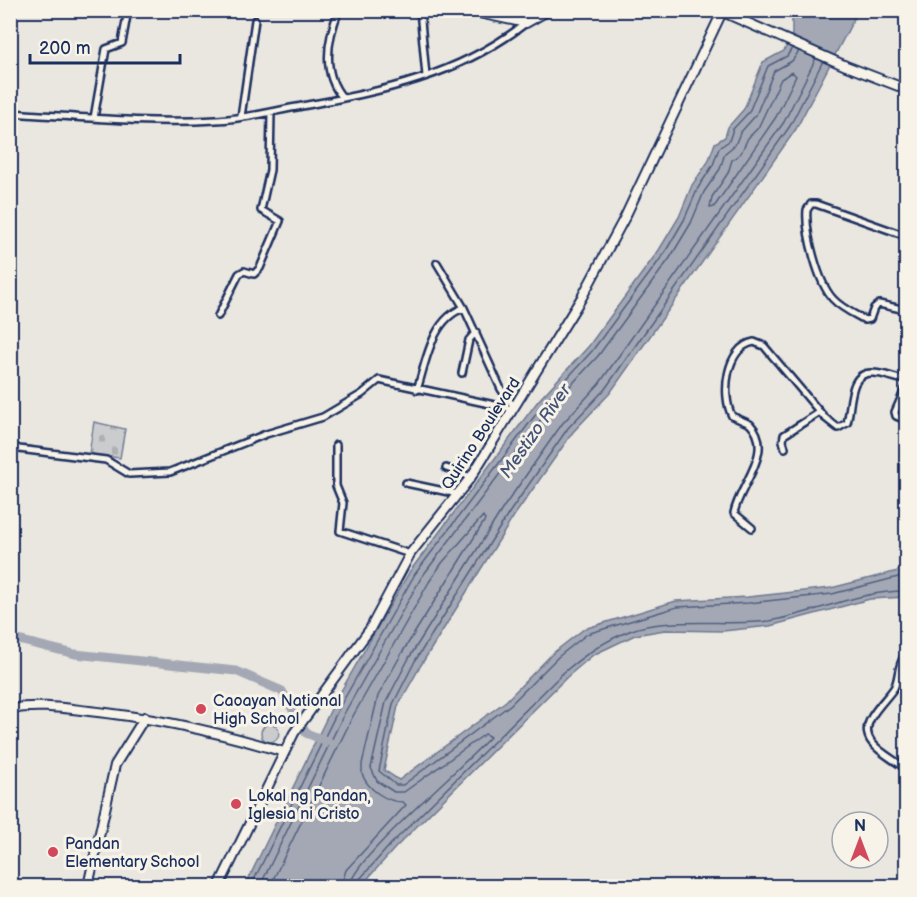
<svg xmlns="http://www.w3.org/2000/svg" width="917" height="897" viewBox="0 0 917 897" font-family="'Balsamiq Sans',sans-serif">
<defs>
<pattern id="cemetery-stones" width="16" height="16" patternUnits="userSpaceOnUse" patternTransform="scale(1.5)"><rect width="16" height="16" fill="#cbcccd"/><path d="M2 7V4a2 2 0 0 1 4 0v3zM10 15v-3a2 2 0 0 1 4 0v3z" fill="#aeb0b2"/></pattern>
<pattern id="park-tufts" width="24" height="20" patternUnits="userSpaceOnUse" patternTransform="scale(1.5)"><rect width="24" height="20" fill="#cbcccd"/><path d="M3 7l-1-3M5 7V3M7 7l1-3M15 17l-1-3M17 17v-4M19 17l1-3" fill="none" stroke="#aeb0b2"/></pattern>
</defs>
<rect width="100%" height="100%" fill="#eae7e0"/>
<filter id="ink" filterUnits="userSpaceOnUse"><feTurbulence type="fractalNoise" baseFrequency=".0167" numOctaves="2"/><feDisplacementMap in="SourceGraphic" scale="12" xChannelSelector="R" yChannelSelector="G"/><feConvolveMatrix kernelMatrix="1 2 1 2 8 2 1 2 1" color-interpolation-filters="sRGB"/></filter>
<g filter="url(#ink)">
<path fill="url(#cemetery-stones)" stroke="#737e96" stroke-width="1.5" d="M94 422 125 429 120 458 89 454Z"/>
<path fill="url(#park-tufts)" stroke="#737e96" stroke-width="1.5" d="M261 733a9 9 0 1 1 18 0a9 9 0 1 1-18 0Z"/>
<path fill="#a3a8b4" stroke="#6d7892" stroke-width="1.5" d="M798 11H858L796 129 610 393 573 432 514 516 421 665 398 706 384 770 399 780 506 701 553 653 584 629 676 601 748 597 831 588 906 569V597L870 599 770 626 723 631 665 630 635 635 593 655 567 677 395 848 361 886H245L333 705 410 571 538 401 588 347 659 250 679 217 692 185 708 162 715 143 725 137 728 127 744 109 763 62 784 51 792 34V19Z"/>
<g fill="none" stroke-linecap="round" stroke-linejoin="round">
<path stroke="#515f80" stroke-width="1.5" d="M823 61 790 126 605 389 568 428 509 513 415 661 393 704 379 771 396 785H403L510 705 558 657 587 634 677 607 749 603 832 594 906 575
M792 72 796 76 776 117 714 207 710 208 712 197 728 173 732 160 741 153 748 138 758 128 781 79Z
M251 886 339 708 415 574 543 405 592 351 664 254 684 220 698 188 713 165 719 148 729 141 733 129 749 112 768 66 787 56 792 48
M260 886 345 712 421 578 548 410 598 356 670 258 691 223 704 192 720 169 725 153 735 145 740 133 756 115 774 71 792 61 799 51
M270 886 353 716 429 582 442 563 483 516 485 520 402 653 378 696 362 764V774C368 790 387 802 403 802L406 805 346 870 341 886
M350 886C351 860 467 764 490 737L485 734 404 792H394L377 781 371 768 386 702 409 658 503 508 562 424 599 384 784 122 816 58
M357 886 359 880 391 844 563 673C584 655 605 640 632 630 665 617 729 626 769 621 816 613 858 591 906 591"/>
<path stroke="#a3a8b4" stroke-width="9" d="M10 638 75 654 236 671 282 691 306 733 329 742"/>
<defs>
<path id="street" d="M339 10C327 40 321 73 343 98
M420 10 426 76
M10 113C79 117 148 124 216 120 245 119 273 111 302 106 384 91 458 76 526 23
M241 117 255 20
M94 118 106 49 122 43 128 10
M906 236 816 204H811L807 210C805 232 818 283 833 299 841 308 854 314 865 320L870 319 874 308 879 304 906 310
M437 263 464 308 501 389 514 407
M218 316 239 274 244 271 254 274 260 268 280 221 261 210 270 170 271 112
M462 373 469 340 476 332
M906 387 895 412 896 416 906 420
M417 390C426 362 432 318 464 308
M10 444 19 449 106 460 129 474 170 472 266 434 323 417 362 394 379 380 513 409
M336 445V486L343 503 340 531 410 554
M785 448 783 441 784 435 820 412
M446 468 471 477
M406 483 458 494
M752 528 734 513C739 485 776 451 750 424L732 416C721 395 726 347 754 342L764 346 824 417 838 428 847 423C852 406 848 371 873 373 884 373 895 379 906 380
M906 653C896 668 900 677 894 688 887 698 877 707 871 718 856 744 891 756 906 769"/>
<path id="secondary" d="M465 10 526 23 549 10
M723 12 846 66 906 89
M10 709C37 704 63 708 89 711 157 718 219 732 284 752
M88 886 115 765 145 717
M219 886 294 733 370 629 410 554 471 477 582 297 625 217 723 10"/>
</defs>
<use href="#street" stroke="#1b2f5e" stroke-width="10"/>
<use href="#secondary" stroke="#1b2f5e" stroke-width="12"/>
<use href="#street" stroke="#f7f3e8" stroke-width="5"/>
<use href="#secondary" stroke="#f7f3e8" stroke-width="8"/>
</g>
</g>
<g fill="#d1495b" stroke="#f7f3e8" stroke-width="2">
<circle cx="201" cy="709" r="6"/>
<circle cx="236" cy="804" r="6"/>
<circle cx="53" cy="852" r="6"/>
</g>
<g text-anchor="middle" stroke-width="6" stroke-linejoin="round" paint-order="stroke">
<g font-size="16" fill="#1b2f5e" stroke="#f7f3e8">
<text transform="translate(480 433) rotate(-57)" y="6">Quirino Boulevard</text>
</g>
<g font-size="16" fill="#1b2f5e" stroke="#f7f3e8" text-anchor="start">
<text x="213" y="706">Caoayan National<tspan x="213" dy="18">High School</tspan></text>
<text x="248" y="801">Lokal ng Pandan,<tspan x="248" dy="18">Iglesia ni Cristo</tspan></text>
<text x="65" y="849">Pandan<tspan x="65" dy="18">Elementary School</tspan></text>
</g>
<g font-size="18" font-style="italic" fill="#445378" stroke="#f7f3e8">
<text transform="translate(535 431) rotate(-55)" y="6">Mestizo River</text>
</g>
</g>
<rect width="917" height="897" fill="none" stroke="#f7f3e8" stroke-width="36"/>
<rect x="18" y="18" width="881" height="861" fill="none" stroke="#1b2f5e" stroke-width="2" filter="url(#ink)"/>
<g transform="translate(860 840)"><circle r="28" fill="#f7f3e8" stroke="#9fa5b1" stroke-width="1.5"/>
<path d="M0-4.5L10 22L0 15L-10 22Z" fill="#d1495b"/>
<text y="-9" font-size="16" font-weight="bold" text-anchor="middle" fill="#1b2f5e">N</text>
</g>
<path d="M30 54v9h150v-9" fill="none" stroke="#1b2f5e" stroke-width="3"/>
<text x="39" y="54" font-size="18" fill="#1b2f5e" stroke="#f7f3e8" stroke-width="4.5" paint-order="stroke">200 m</text>
</svg>
